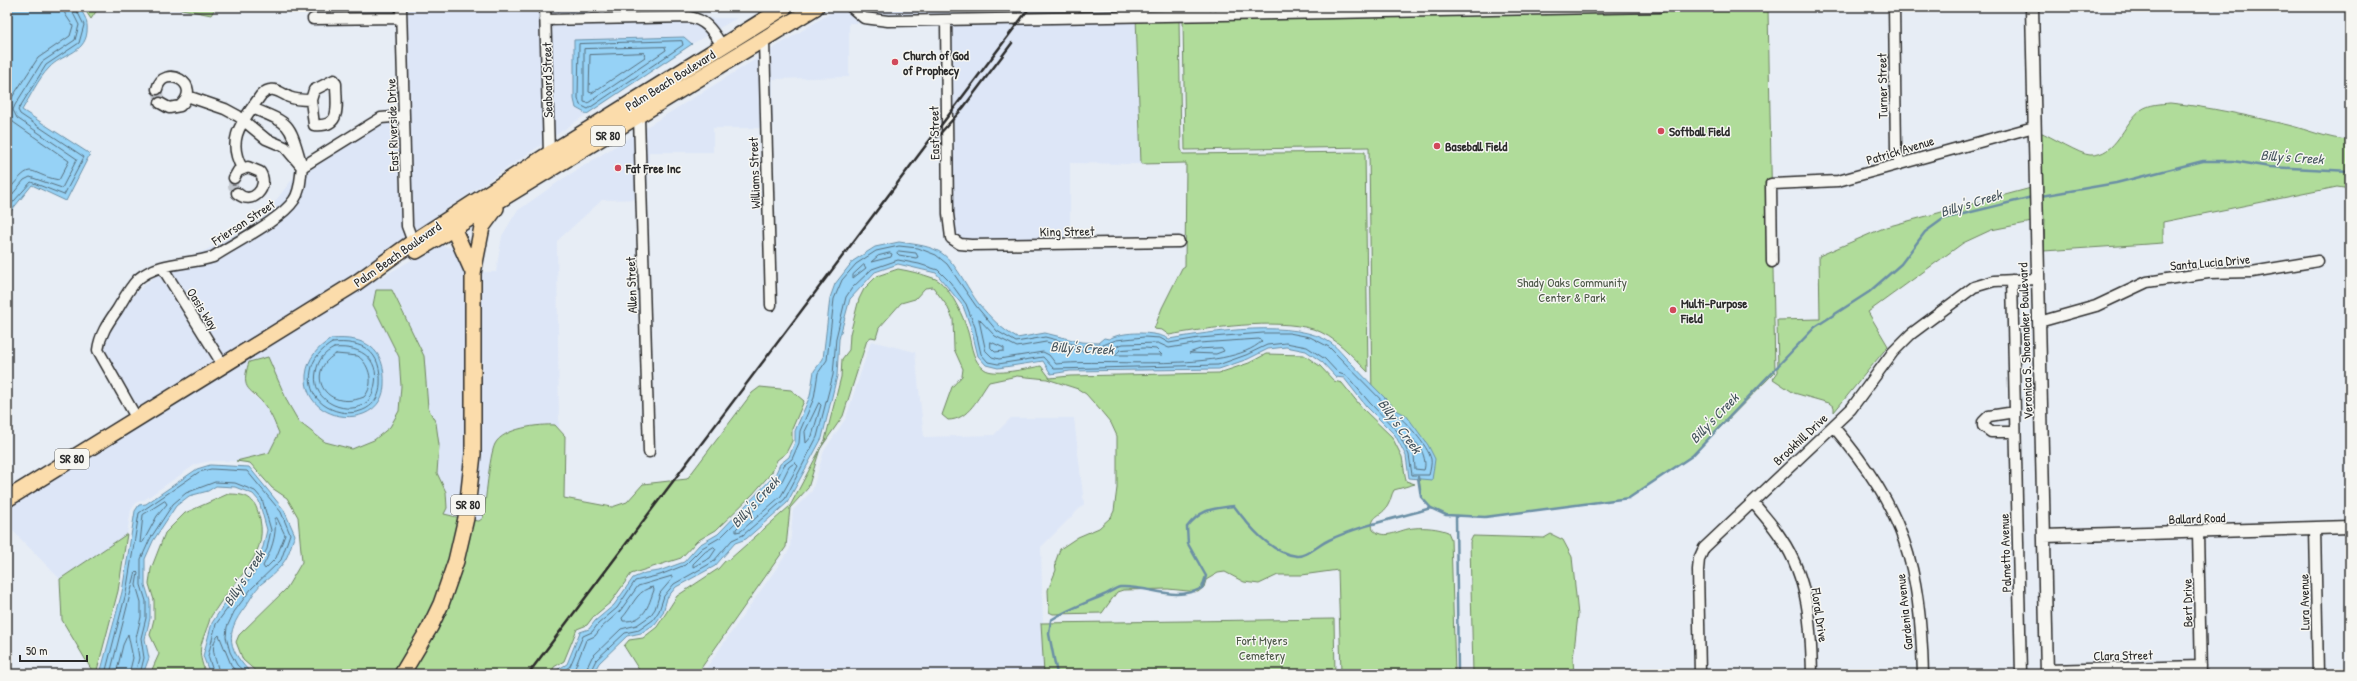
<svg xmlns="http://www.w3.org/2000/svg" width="2357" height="681" viewBox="0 0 2357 681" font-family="'Patrick Hand',sans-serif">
<rect width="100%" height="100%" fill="#e7edf5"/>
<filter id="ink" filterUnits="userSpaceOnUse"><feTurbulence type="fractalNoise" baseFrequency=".025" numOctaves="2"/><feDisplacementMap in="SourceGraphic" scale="8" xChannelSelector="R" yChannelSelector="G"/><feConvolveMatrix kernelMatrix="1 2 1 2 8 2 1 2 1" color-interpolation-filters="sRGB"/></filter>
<g filter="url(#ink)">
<path fill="#dde6f7" d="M304 7H662V18H737L692 44 684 37 577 108 587 114 433 218 428 226 383 257 136 414 100 342 130 298 166 266 206 250 259 222 309 158 405 111 397 11H311Z
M840 7H1067L1062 16H1136L1141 164 1070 163V244H952L950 22 849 23V77L773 79V128H713V152H649L647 199 602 200 557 241 559 428 555 425H542L492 455 483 518 479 521 470 520 478 272H496L502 236 517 211 564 178Z
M441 243 443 246 458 248 467 270 468 454 461 518 444 514 447 508 446 492 437 473 439 445 436 423 428 408 424 356 393 290H376L373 305 399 357 401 386 399 411 390 427 374 440 352 449 325 442 299 422 288 403 267 357 250 393 266 406 279 433 270 453 236 461H211L196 464 144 500 137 502 131 510 127 534 60 579 7 525V505L362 285 384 276Z
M871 341 915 352 924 437 994 435 1011 418H1074L1084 504 1041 547 1044 674H702L790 549 793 510 812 491 824 451 846 418Z"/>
<path fill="#b0dc9a" stroke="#6e8462" d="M83 7H99L91 19Z
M172 7H216L211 15Z
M1768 9 1775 372 1692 456 1629 498 1485 517 1446 515 1431 508 1421 497 1418 469 1414 453 1372 404 1369 147 1185 150 1183 19Z
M1136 16 1179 19 1181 149 1183 154 1365 152 1368 372C1352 356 1335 336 1313 329 1275 318 1209 328 1169 335L1162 330 1154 329 1162 308 1182 268 1185 266 1186 163 1141 164Z
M2170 103C2210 107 2249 116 2288 125 2309 130 2328 139 2350 140V189L2337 187 2163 222V243L2044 251 2045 219 2041 220 2040 132C2050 136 2081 155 2090 155 2117 156 2123 123 2141 110 2149 104 2161 104 2170 103Z
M2031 188 2032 222 1991 230 1963 243 1868 312 1888 346 1834 412V407L1829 403 1794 393 1773 379 1778 372 1777 320 1820 319 1819 256 1886 227Z
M898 269C910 271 922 274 933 278 949 282 966 322 969 336 972 348 973 361 984 369 994 377 1029 368 1041 366L1050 378 1070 376 1219 373 1249 363 1266 354 1304 355 1320 366 1334 381 1342 383 1363 409 1392 437 1402 457 1406 481 1415 484 1394 490C1391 495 1391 500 1388 505 1382 517 1369 515 1373 530 1386 541 1399 529 1414 528 1425 527 1438 528 1448 532L1451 539 1455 674H1341L1338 570 1302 575H1278L1259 584 1244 582 1225 572 1218 573 1206 580 1204 587 1198 592 1168 589 1123 590 1117 592 1102 613 1053 614 1049 612 1048 590 1056 570 1055 563 1060 549 1078 537 1099 528 1111 517 1114 511 1117 488V436L1111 423 1101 411 1086 394 1078 389 1047 379 1017 376 989 382C978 397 969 420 948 420L942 415 952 387 962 376 963 369 954 349 953 319 947 306 933 287 925 288 915 299 901 303 879 328 876 338 871 337 867 340 843 416 820 449 808 488 790 508 786 547 697 674 641 673 624 646 629 640 643 638 657 627 677 596 718 569 725 561 730 559 790 506 825 440 841 377 842 359 849 350 850 334 859 299 864 289 877 276Z
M376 290H392L424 356 428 408 436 423 439 445 437 473 446 492 447 508 444 514 461 518 436 602 396 674H259L243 660 236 642 239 635 286 589 302 562 298 517 287 498 272 488 250 463 236 461 269 453 279 433C275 424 272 415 266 407 252 387 239 393 249 362L268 357 288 403 299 422 325 442 352 449 374 440 390 427 399 411 401 386 399 357 373 305Z
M760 387 791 390 804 401 792 429V441L786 453 777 460 772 472 753 494 716 530 697 541 681 558 631 574 611 602 593 617 587 625 577 629 564 661 554 667 551 674H408L470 520 479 521 483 518C486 502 489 456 495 444 503 428 540 424 555 425L565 436 564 498 612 507 627 502 643 484 687 479 752 393Z
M228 494C244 494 253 496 258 512 272 553 238 575 218 606 215 611 210 616 209 622 201 645 196 649 206 674H150L159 654 150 635 154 619V600L149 584 151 569 165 533 185 513Z
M127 534 118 591 96 674H94L62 620 60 579Z
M1551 534 1563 540 1572 557 1578 615 1573 659 1574 674H1473L1470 542 1473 536 1544 538Z
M1334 619 1335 674H1044L1041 623Z"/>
<path fill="#96d2f6" stroke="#6b8fa5" d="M7 7H78C85 15 88 21 87 32 85 54 61 54 49 68 38 79 30 97 22 110L90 154 66 201 32 185 7 216Z
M684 37 692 44 587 114 576 108 574 99V40Z
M899 242C912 244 926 245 938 251 955 259 967 289 979 304 990 317 1001 329 1017 338L1045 333 1081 342 1098 343 1104 338 1109 339C1122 331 1156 331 1169 339 1210 332 1296 318 1331 343 1338 348 1344 357 1351 363 1366 379 1382 395 1398 411L1406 415 1428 445 1435 459 1432 480 1409 478 1406 456 1395 435 1366 406 1344 378 1336 377 1322 362 1306 351 1286 347 1268 349 1248 359 1219 369 1070 371 1051 374 1043 361 998 368 986 365 978 356 971 328 963 306 936 273 898 264 875 272 850 299 839 339 837 376 822 438 787 503 746 539 735 543 715 566 676 587 667 598 663 613 655 624 641 633 627 636 599 663 593 674H555L557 670 567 664 580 632 589 629 595 621 614 605 633 578 645 573 659 571 684 562 699 545 718 534 775 475 780 464 789 457 795 442V431L810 396 814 371 823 359 830 298 835 284 853 261 875 247Z
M331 339C365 336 386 348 384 385 382 432 303 425 306 375 308 358 317 348 331 339Z
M210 465 249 467 284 510 295 535C291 544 289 556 283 563 277 572 269 578 261 584 254 591 251 599 245 607 224 634 228 650 252 674H210L203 656 212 623 225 603 251 571 263 547 267 530 259 501 253 494 235 487 216 486 208 491 189 496 176 506 153 541 145 559V585L150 601V618L145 639 149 658 143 674H100L122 592 135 511 139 505 146 504 197 469Z"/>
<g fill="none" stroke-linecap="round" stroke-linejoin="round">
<path stroke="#566e7c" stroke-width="1" d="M682 41 683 45 588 109 580 105 578 98 579 44Z
M665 47 666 50 588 103 584 102V49Z
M644 53 645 57 592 93 589 92 590 55Z
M7 192C35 158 26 174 59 180L69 161 13 122 7 109 9 102 38 58 70 36 73 26 65 14 64 7
M7 201 24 180 30 177 62 188 77 159 17 118 13 110 15 105 42 62 75 40 79 25 70 7
M7 209 31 182 64 195 84 157 20 114 18 110 46 65 79 43 84 25 75 7
M899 251 916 253 918 257 916 258 899 255 897 253Z
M890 253 892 254 891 257 871 262 878 256Z
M864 265 866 268 853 278V275Z
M979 319 995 336 1017 347 1046 342 1080 351 1099 352 1123 344 1158 343 1169 348 1199 343 1259 339 1262 341C1228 374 1105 358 1056 364L1049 355 1043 352 999 359 992 357 986 351Z
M991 342 1004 348V351L995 352 991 348Z
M332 343C363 340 382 351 380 385 378 429 302 418 311 371 313 358 321 350 332 343Z
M334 348C363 345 383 361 373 392 365 421 309 409 316 372 318 360 324 353 334 348Z
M1145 348 1156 349 1162 355H1115L1120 350Z
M1222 348 1224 351 1216 354 1189 353 1200 349Z
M336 354 358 356C370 365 375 385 364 397 324 413 304 371 336 354Z
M819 403 821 405 812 436 806 443 805 432Z
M1408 437C1419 440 1428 460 1424 470L1415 469 1414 454Z
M795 463 798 466 781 496 741 531 736 532V529L782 481 789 467Z
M165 501 167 504 157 516 143 542 140 543 143 515Z
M277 518 285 535 276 558 265 569 263 566C271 551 277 536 275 519Z
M714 547 716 549 710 558 693 567V564L705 552Z
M649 588 653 587 654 590C648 606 645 622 623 621L622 618C632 608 635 593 649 588Z
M105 674 126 593 139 513 199 472 211 469 247 471 281 512 290 534 281 560 251 589 234 612 227 627 226 637 230 652 237 665 247 674
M110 674 136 571 138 573 136 585 141 602V617L136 638 139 658 135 674
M116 674 123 645 128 634 133 658 129 674
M140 674 144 658 141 638 146 618V601L141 585V559L150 539 173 504 186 493 215 482 235 483 255 491 262 499 271 530 267 549 254 573 216 624 208 656 214 674
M219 674C218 662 207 646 219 635L232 667 240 674
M560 674 570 666 583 636 592 632 598 624 617 608 635 581 660 575 685 565 702 548 721 537 758 500 778 477 784 465 792 459 799 443 800 431 814 398 818 373 827 360 834 299 842 280 856 264 876 251 899 246 918 248 936 255 947 264 976 306 997 331 1016 342 1045 337 1081 346 1098 347 1116 340 1144 337 1160 338 1169 343 1199 338 1263 333H1289L1310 337 1329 347 1395 414C1405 420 1428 446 1431 459 1432 463 1430 471 1429 475H1412L1409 455 1398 432 1370 403 1347 376 1338 373 1325 359 1307 347 1286 343 1267 345 1246 355 1218 365 1054 369 1043 357 998 364 988 362 981 354 975 327 966 304 950 282 938 270 919 264 898 260 872 269 852 288 846 297 836 338 833 375 817 437 785 499 743 535 732 540 713 562 674 584 664 596 659 611 653 620 639 630 625 633 596 660 589 674
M568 674 575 668 586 640 595 636 601 628 620 611 638 586 672 576V579L660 593 655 609 650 616 637 625 621 629 592 657 584 674"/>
<path stroke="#6b8fa5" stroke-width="2.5" d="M2041 196 2116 183 2203 161H2233L2270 167 2350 171
M1418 477 1421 497 1431 508 1446 515 1485 517 1629 498 1692 456 1815 327 1869 292 1901 264 1925 232 1943 219 2032 197
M1456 516 1458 674
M1057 674 1049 634 1051 620C1068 609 1086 603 1104 595 1109 593 1115 588 1120 587 1150 585 1172 603 1202 588L1206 576 1188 544 1187 527C1201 509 1211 509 1234 506 1248 525 1271 554 1297 556 1306 557 1320 544 1329 540 1361 525 1397 518 1431 508"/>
<path stroke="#c1c6cd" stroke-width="10" stroke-dasharray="10 5" stroke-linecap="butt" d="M157 89 160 103
M234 178 233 186 237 193"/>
<defs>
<path id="minor" d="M401 7 407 226 413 242
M545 7 549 154
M851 7 864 18 888 21 1659 7
M1894 7 1896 149 1900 164
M313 19 401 18
M545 20 689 17C707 20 713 32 723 47
M946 20 948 214 951 238 960 244 971 245 1179 242
M764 40 771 305
M157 89C163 63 205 84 180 106L169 108 160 103
M187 96 225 109 238 116 266 139 285 147 302 167
M252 108C291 124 289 122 301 163
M639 117 649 452
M242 168C225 138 244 120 261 95 271 85 278 91 289 97 295 100 303 100 311 100L314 125C343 128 336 105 336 84L334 80 314 90 311 100
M234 178 238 171 248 167 260 172C270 187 252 207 237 193
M1772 262 1771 184 1838 181 2034 127
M162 267 223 365
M2012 280 2021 674
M2039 322 2096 306 2147 282 2208 273 2252 272 2318 261
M2015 412 1989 416 1983 422V426L1991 432H2015
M137 419 98 350C100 334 108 323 117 310 123 300 130 287 138 279 160 261 188 265 213 257 234 243 281 220 294 200 301 190 300 178 302 167L381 118 404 116
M1833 426C1905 511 1920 564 1923 674
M1753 502C1762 514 1773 525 1781 538 1809 579 1811 627 1812 674
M2315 528 2318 674
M2198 532 2201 674
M2047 670 2201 666
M1700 674 1698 570 1699 559 1704 548 1851 409 1893 352 1911 334 1974 287 1994 281 2037 279"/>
<path id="tertiary" d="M2032 7 2047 674
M2044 536 2350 527"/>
<path id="primary" d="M450 221 472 270
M416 251 816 7
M7 499 356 283 413 242 549 154 785 7
M402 674 430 627 441 604 456 561 466 518 473 454V273L482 227 496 208"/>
</defs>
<use href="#minor" stroke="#2b2b2b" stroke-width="13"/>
<use href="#tertiary" stroke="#2b2b2b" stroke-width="15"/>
<use href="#primary" stroke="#2b2b2b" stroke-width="18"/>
<use href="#minor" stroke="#f6f6f2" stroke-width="10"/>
<use href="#tertiary" stroke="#f6f6f2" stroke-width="12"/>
<use href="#primary" stroke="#fbdcab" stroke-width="15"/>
<path stroke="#2b2b2b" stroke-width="2.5" d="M937 137 963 108 1012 43
M528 674 1030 7"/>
</g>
</g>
<g fill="#d1495b" stroke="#f6f6f2" stroke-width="1.5">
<circle cx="895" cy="62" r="4"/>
<circle cx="1661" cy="131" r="4"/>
<circle cx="1437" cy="146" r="4"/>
<circle cx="618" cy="168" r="4"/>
<circle cx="1673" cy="310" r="4"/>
</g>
<g text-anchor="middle" stroke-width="3" stroke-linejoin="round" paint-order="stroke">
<g fill="#f6f6f2" stroke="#686867" stroke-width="1">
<rect x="591" y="126" width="34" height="20" rx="3"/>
<rect x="55" y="449" width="34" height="20" rx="3"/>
<rect x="451" y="495" width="34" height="20" rx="3"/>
</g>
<g font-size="12" font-weight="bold" fill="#2b2b2b">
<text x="608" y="140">SR 80</text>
<text x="72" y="463">SR 80</text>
<text x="468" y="509">SR 80</text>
</g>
<g font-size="13" font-weight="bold" fill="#2b2b2b" stroke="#f6f6f2" text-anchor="start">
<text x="903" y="60">Church of God<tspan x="903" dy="15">of Prophecy</tspan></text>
<text x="1669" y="136">Softball Field</text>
<text x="1445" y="151">Baseball Field</text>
<text x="626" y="173">Fat Free Inc</text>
<text x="1681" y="308">Multi-Purpose<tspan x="1681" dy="15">Field</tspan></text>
</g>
<g font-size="13" fill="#2b2b2b" stroke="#f6f6f2">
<text transform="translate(547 80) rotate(-91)" y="5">Seaboard Street</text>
<text transform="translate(670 80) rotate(-32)" y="5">Palm Beach Boulevard</text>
<text transform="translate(1882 86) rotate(-91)" y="5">Turner Street</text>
<text transform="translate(392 125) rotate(-92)" y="5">East Riverside Drive</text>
<text transform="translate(934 133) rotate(-91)" y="5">East Street</text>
<text transform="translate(1900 150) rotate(-17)" y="5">Patrick Avenue</text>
<text transform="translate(754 173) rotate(-92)" y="5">Williams Street</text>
<text transform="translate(243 222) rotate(-33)" y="5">Frierson Street</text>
<text transform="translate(1067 231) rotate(-1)" y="5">King Street</text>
<text transform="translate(397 254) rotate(-35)" y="5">Palm Beach Boulevard</text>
<text transform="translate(2210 262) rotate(-5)" y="5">Santa Lucia Drive</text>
<text transform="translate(631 285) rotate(-92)" y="5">Allen Street</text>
<text transform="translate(203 309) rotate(58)" y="5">Oasis Way</text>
<text transform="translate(2025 341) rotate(-92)" y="5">Veronica S. Shoemaker Boulevard</text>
<text transform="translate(1800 439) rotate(-43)" y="5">Brookhill Drive</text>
<text transform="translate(2197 518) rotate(-2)" y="5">Ballard Road</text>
<text transform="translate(2005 553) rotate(-92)" y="5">Palmetto Avenue</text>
<text transform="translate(2304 602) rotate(-91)" y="5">Lura Avenue</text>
<text transform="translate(2187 603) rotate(-91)" y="5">Bert Drive</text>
<text transform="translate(1904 612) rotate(-96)" y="5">Gardenia Avenue</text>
<text transform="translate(1820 615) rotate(82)" y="5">Floral Drive</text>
<text transform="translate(2123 655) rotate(-1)" y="5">Clara Street</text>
</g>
<g font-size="13" fill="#4c5747" stroke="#f6f6f2">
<text x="1572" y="287">Shady Oaks Community<tspan x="1572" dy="15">Center &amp; Park</tspan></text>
<text x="1262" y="645">Fort Myers<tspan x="1262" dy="15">Cemetery</tspan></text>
</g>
<g font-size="14" font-style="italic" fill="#46555e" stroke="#f6f6f2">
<text transform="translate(2292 157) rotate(4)" y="5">Billy's Creek</text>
<text transform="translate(1971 203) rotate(-17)" y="5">Billy's Creek</text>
<text transform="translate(1082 348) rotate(3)" y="5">Billy's Creek</text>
<text transform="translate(1714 418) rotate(-46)" y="5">Billy's Creek</text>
<text transform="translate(1400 426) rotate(54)" y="5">Billy's Creek</text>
<text transform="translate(755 502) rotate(-47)" y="5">Billy's Creek</text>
<text transform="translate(244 578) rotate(-57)" y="5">Billy's Creek</text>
</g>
</g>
<rect width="2357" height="681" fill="none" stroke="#f6f6f2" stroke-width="24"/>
<rect x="12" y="12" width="2333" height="657" fill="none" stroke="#2b2b2b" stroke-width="1.5" filter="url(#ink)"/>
<path d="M20 655v6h67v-6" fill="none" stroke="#2b2b2b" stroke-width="2"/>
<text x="26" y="655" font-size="12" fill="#2b2b2b" stroke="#f6f6f2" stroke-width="3" paint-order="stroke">50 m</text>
</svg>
